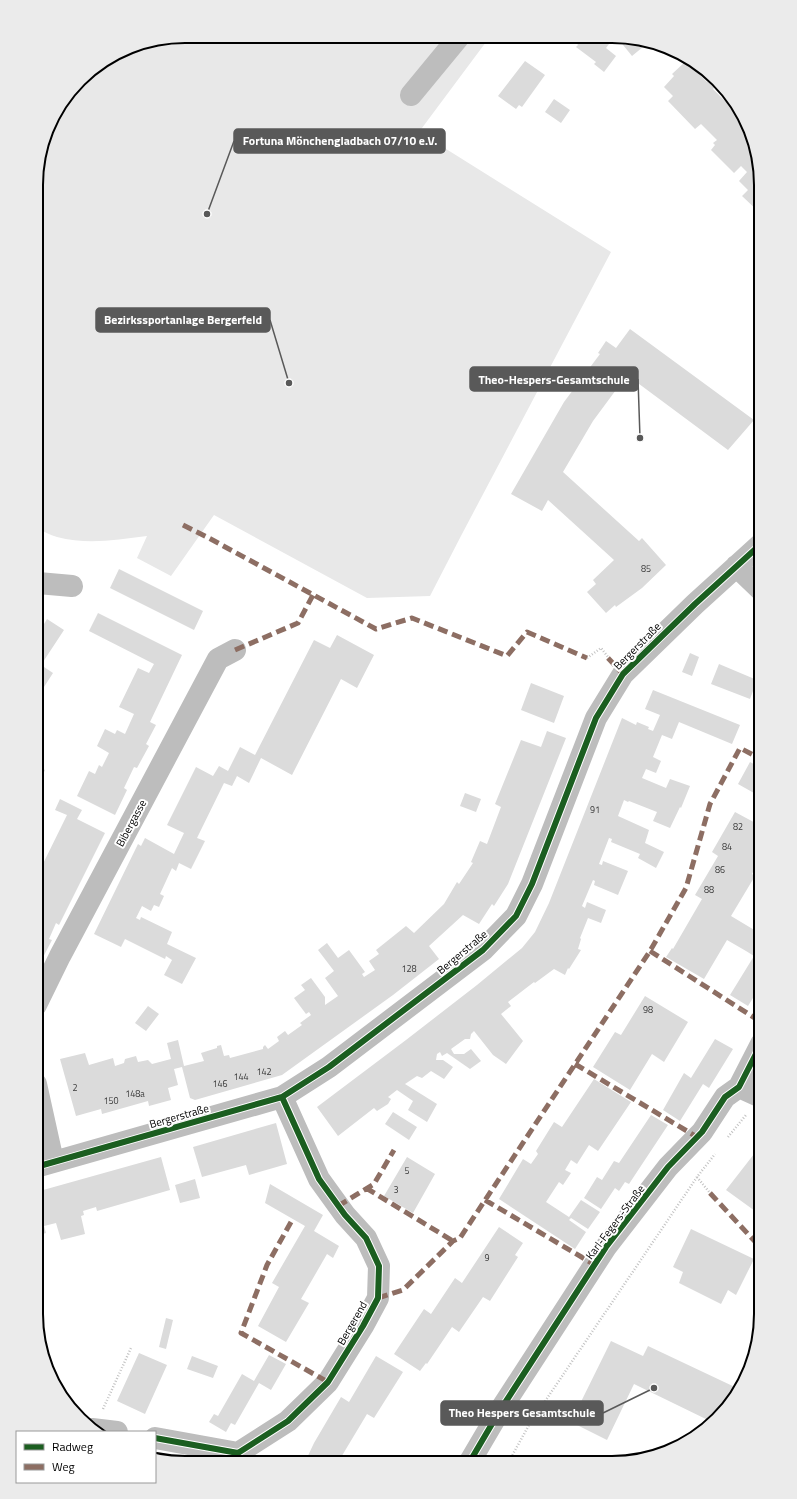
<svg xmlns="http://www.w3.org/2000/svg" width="797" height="1499" viewBox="0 0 797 1499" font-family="'Titillium Web',sans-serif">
<rect width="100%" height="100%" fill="#fff"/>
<path fill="#e8e8e8" d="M185 36 489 38 419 132 611 252 462 534 430 596 367 598 214 515 171 576 137 558 147 536C116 540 87 545 57 537 50 535 43 531 37 528V166L51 119 87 73 128 47Z"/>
<path fill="#dbdbdb" d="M573 38 602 39 609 44 606 48 616 56 604 72 594 64 596 62 576 47 578 45Z
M620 39H641L649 42 632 56 619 40Z
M525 61 545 75 522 107 519 105 516 109 498 96Z
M686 61 707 82 710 79 716 85 713 89 746 122 753 137 758 165 755 167 759 171 760 178 757 181 761 185V214L742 196 748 190 739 181 747 172 741 166 734 173 711 150 715 145 713 143 717 140 701 124 695 129 668 101 673 96 664 87 674 76 672 74Z
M554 99 570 110 561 123 545 112Z
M630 329 754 420 728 450 627 375 593 421 563 472 639 541 642 538 666 565 642 588 616 607 615 605 606 613 587 592 596 584 593 580 614 560 548 500 542 511 511 494 564 402 600 354 598 353 606 341 616 348Z
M119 569 203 611 194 630 110 588Z
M98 613 182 655 150 722 156 725 146 744 149 746 137 768 134 767 124 788 127 790 115 815 77 796 89 771 95 774 99 765 102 767 109 753 97 746 105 729 115 734 117 730 125 734 134 714 119 707 138 668 149 673 154 664 89 631Z
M47 619 64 630 41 665 53 673 44 687 38 684 37 686V622L38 620 44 624Z
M337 635 374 655 357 688 341 679 292 775 261 758 249 783 237 776 232 786 224 783 197 838 205 841 191 869 179 863 176 871 172 868 160 894 164 896 159 907 154 905 151 911 142 906 136 918 140 920 141 917 172 932 167 944 196 958 182 984 164 975 172 960 166 956 165 959 125 939 121 947 94 934 138 844 141 846 145 838 174 854 184 833 167 825 196 767 213 776 219 766 228 771 240 747 255 755 314 640 330 648Z
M690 653 699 657 692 676 682 672Z
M719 664 757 680 750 699 711 684Z
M531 683 564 696 554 723 521 710Z
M653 690 740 725 732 744 679 722 672 739 662 735 653 757 661 761 656 773 646 769 642 778 666 788 670 779 690 786 681 808 680 807 670 828 653 821 657 812 629 801 628 802 624 800 618 816 649 830 645 843 664 852 656 868 638 858 640 854 611 842 612 839 609 838 599 864 602 865 603 861 628 871 618 895 594 885 595 881 593 880 582 906 585 908 587 902 606 910 601 923 588 918 580 938 581 939 578 949 581 950 569 969 568 968 565 975 554 969 535 983 534 982 508 1002 511 1006 501 1014 523 1041 506 1064 493 1055 474 1031 471 1034 470 1039H465L451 1049 454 1054H464L471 1049 481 1061 470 1069 447 1053 442 1056 440 1052 437 1054 436 1060H443L453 1067 444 1079 431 1071 422 1078 417 1076 405 1084 437 1104 427 1122 408 1110 413 1101 397 1090 388 1097 391 1099 388 1104 377 1111 374 1108 338 1136 317 1107 406 1040 477 985 522 948 535 932 549 903 622 718 636 725 637 722 649 727 648 729 653 731 660 715 645 709Z
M547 731 566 738 508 884 494 906 492 904 479 924 463 915 429 946 439 959 393 995 282 1075 195 1100 190 1098 182 1067 174 1069 178 1085 168 1088 171 1100 149 1106 148 1101 102 1114 101 1109 76 1116 60 1059 85 1053 89 1065 113 1058 115 1066 124 1063 125 1059 136 1056 138 1062 148 1060 152 1064 171 1059 167 1043 178 1040 184 1066 204 1061 201 1053 217 1048V1046L221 1045 224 1056 229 1055 230 1058 263 1049V1047L265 1045 268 1049 279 1041 277 1037 285 1031 288 1035 302 1025 300 1023 311 1015 309 1012 306 1014 294 998 305 990 301 985 311 978 325 997V1005L338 996 325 978 334 971 318 950 327 943 338 958 349 950 365 972 362 974 364 977 375 970 369 961 379 954 376 950 406 926 414 933 444 904 457 882 459 884 473 863 471 862 480 841 487 844 501 807 495 804 521 740 541 747Z
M750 762 761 768V797L738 784Z
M37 766 45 770 37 787Z
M465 793 481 799 476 812 460 806Z
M60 799 82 810 77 819 105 833 59 925 56 923 49 939 52 940 39 965 36 963V878L67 815 55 810Z
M735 812 761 826V869L760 870H754L752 874 755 876 731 916 761 934V985L748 1006 730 995 754 956 746 951 727 940 704 979 666 957 672 948 673 949 702 899 695 895 718 856 712 852Z
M645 996 688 1022 664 1062 652 1054 630 1090 593 1067 615 1032 621 1035Z
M148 1006 159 1014 146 1031 135 1023Z
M715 1039 733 1049 709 1088 703 1084 680 1121 663 1110 684 1073 691 1078Z
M594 1079 631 1102 598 1151 589 1145 577 1164 571 1160 565 1170 571 1173 563 1185 559 1182 546 1202 569 1217 581 1200 600 1212 588 1229 571 1218 569 1220 586 1232 575 1249 499 1199 523 1159 531 1164 538 1154 536 1151 554 1122 562 1127Z
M393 1112 417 1127 409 1140 385 1124Z
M651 1115 668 1125 629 1184 625 1182 619 1191 615 1188 601 1209 584 1198 597 1177 602 1180 614 1161 619 1163Z
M276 1123 287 1164 249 1175 246 1165 202 1177 193 1147Z
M761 1145V1211L758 1209 755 1211 726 1190Z
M161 1157 170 1190 97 1211 96 1207 83 1211 84 1215 81 1216 85 1234 61 1240 56 1223 44 1226 46 1233 36 1236V1192Z
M407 1157 435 1174 413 1213 384 1196Z
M195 1179 200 1198 180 1203 175 1185Z
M270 1184 323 1215 314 1231 339 1246 333 1258 327 1254 312 1280 301 1299 309 1303 286 1342 258 1326 279 1287 272 1283 305 1226 265 1203Z
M499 1227 523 1243 515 1255 518 1257 490 1301 483 1297 459 1332 452 1327 427 1364 426 1363 420 1371 394 1354 424 1309 431 1314 455 1278 462 1283Z
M691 1229 754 1259 736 1295 728 1290 721 1304 679 1283 683 1272 673 1267Z
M166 1318 173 1320 166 1349 159 1347Z
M611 1341 643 1356 648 1346 739 1389 730 1405 712 1422 634 1384 607 1440 571 1422Z
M139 1353 167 1365 145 1414 117 1401Z
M269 1355 286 1364 271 1390 259 1383 235 1425 231 1423 226 1432 209 1422 214 1414 218 1416 242 1374 254 1381Z
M192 1356 218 1366 213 1378 187 1369Z
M376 1356 403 1372 374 1418 367 1414 340 1459 339 1458 336 1462H305L314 1443 341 1397 349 1402Z"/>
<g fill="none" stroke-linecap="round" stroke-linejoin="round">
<path stroke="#c2c2c2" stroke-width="2.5" stroke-dasharray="1 2" stroke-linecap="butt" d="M587 658 601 648 608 657
M728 1137 746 1115
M697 1177 710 1193
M103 1409 131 1348
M508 1463 529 1425 697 1177 715 1154"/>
<path stroke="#bdbdbd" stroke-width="22" d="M411 95 458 38
M736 566 761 590
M37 584 38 583 72 586
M36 1005 60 956 218 659 235 650
M36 1084 53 1161
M739 1087 761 1097
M36 1167 282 1097 329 1067 483 950 516 916 532 884 596 718 623 674 695 604 761 544
M92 1429 117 1432
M155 1438 238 1453 288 1421 328 1382 363 1326 378 1298 379 1266 366 1238 345 1215 319 1179 282 1097
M469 1463 499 1412 606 1247 668 1167 702 1132 725 1097 739 1087 761 1044"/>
<path stroke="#8d6e63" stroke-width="5" stroke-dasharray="10 5" stroke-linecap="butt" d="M183 525 207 537 376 629 412 618 507 656 527 632 587 658
M235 650 298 623 313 595
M608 658 623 674
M650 951 761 1022
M575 1064 697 1137
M366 1188 453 1241
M710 1193 761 1248
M485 1200 595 1265
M338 1206 374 1184 394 1150
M291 1222 267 1265 241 1333 328 1382
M378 1298 403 1290 453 1241 460 1238 650 951 686 888 710 804 740 748 761 759"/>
<defs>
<path id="cycleway" d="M36 1167 282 1097 329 1067 483 950 516 916 532 884 596 718 623 674 695 604 761 544
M155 1438 238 1453 288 1421 328 1382 363 1326 378 1298 379 1266 366 1238 345 1215 319 1179 282 1097
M469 1463 499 1412 606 1247 668 1167 702 1132 725 1097 739 1087 761 1044"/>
</defs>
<use href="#cycleway" stroke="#fff" stroke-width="8"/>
<use href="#cycleway" stroke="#1b5e20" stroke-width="6"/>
</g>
<g text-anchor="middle" stroke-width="4" stroke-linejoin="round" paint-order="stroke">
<g font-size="9" fill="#373737">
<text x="646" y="572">85</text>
<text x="595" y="813">91</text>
<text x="738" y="830">82</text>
<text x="727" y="850">84</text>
<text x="720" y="873">86</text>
<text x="709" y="893">88</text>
<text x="409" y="972">128</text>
<text x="648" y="1013">98</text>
<text x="264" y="1075">142</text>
<text x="241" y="1080">144</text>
<text x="220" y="1087">146</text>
<text x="75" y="1091">2</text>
<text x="135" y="1097">148a</text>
<text x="111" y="1104">150</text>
<text x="407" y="1174">5</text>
<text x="396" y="1193">3</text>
<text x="487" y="1261">9</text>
</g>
<g font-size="11" fill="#000" stroke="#fff">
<text transform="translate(637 646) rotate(-45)" y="4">Bergerstraße</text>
<text transform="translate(131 823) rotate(-62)" y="4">Bibergasse</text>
<text transform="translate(462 952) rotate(-40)" y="4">Bergerstraße</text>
<text transform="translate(179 1116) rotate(-16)" y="4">Bergerstraße</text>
<text transform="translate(615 1222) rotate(-53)" y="4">Karl-Fegers-Straße</text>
<text transform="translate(352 1323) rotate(-60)" y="4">Bergerend</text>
</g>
</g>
<path d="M0 0H797V1499H0ZM185 43H612A142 142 0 0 1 754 185V1314A142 142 0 0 1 612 1456H185A142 142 0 0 1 43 1314V185A142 142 0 0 1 185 43Z" fill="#ebebeb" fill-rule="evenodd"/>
<path fill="none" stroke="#000" stroke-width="2" d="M185 43H612A142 142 0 0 1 754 185V1314A142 142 0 0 1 612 1456H185A142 142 0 0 1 43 1314V185A142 142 0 0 1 185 43Z"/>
<path fill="none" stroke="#595959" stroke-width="1.5" d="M207 214L234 141M289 383L270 320M640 438L638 379M654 1388L603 1413"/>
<g fill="#595959" stroke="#fff" stroke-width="1.5">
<circle cx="207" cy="214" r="4"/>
<circle cx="289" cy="383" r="4"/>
<circle cx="640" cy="438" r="4"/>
<circle cx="654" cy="1388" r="4"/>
</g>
<g fill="#595959" stroke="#595959" stroke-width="1.5">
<rect x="234" y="129" width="211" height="24" rx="4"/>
<rect x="96" y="308" width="174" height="24" rx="4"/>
<rect x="470" y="367" width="168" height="24" rx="4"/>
<rect x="441" y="1401" width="162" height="24" rx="4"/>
</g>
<g font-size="12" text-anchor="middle" font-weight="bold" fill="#fff">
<text x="340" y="145">Fortuna Mönchengladbach 07/10 e.V.</text>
<text x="183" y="324">Bezirkssportanlage Bergerfeld</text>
<text x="554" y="384">Theo-Hespers-Gesamtschule</text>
<text x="522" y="1417">Theo Hespers Gesamtschule</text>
</g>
<rect x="16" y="1431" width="140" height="52" fill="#ffffff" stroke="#999999"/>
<rect x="24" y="1444" width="20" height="6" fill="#1b5e20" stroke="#999999"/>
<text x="52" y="1451" font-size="12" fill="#000000">Radweg</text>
<rect x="24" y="1464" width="20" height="6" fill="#8d6e63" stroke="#999999"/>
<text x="52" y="1471" font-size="12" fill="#000000">Weg</text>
</svg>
